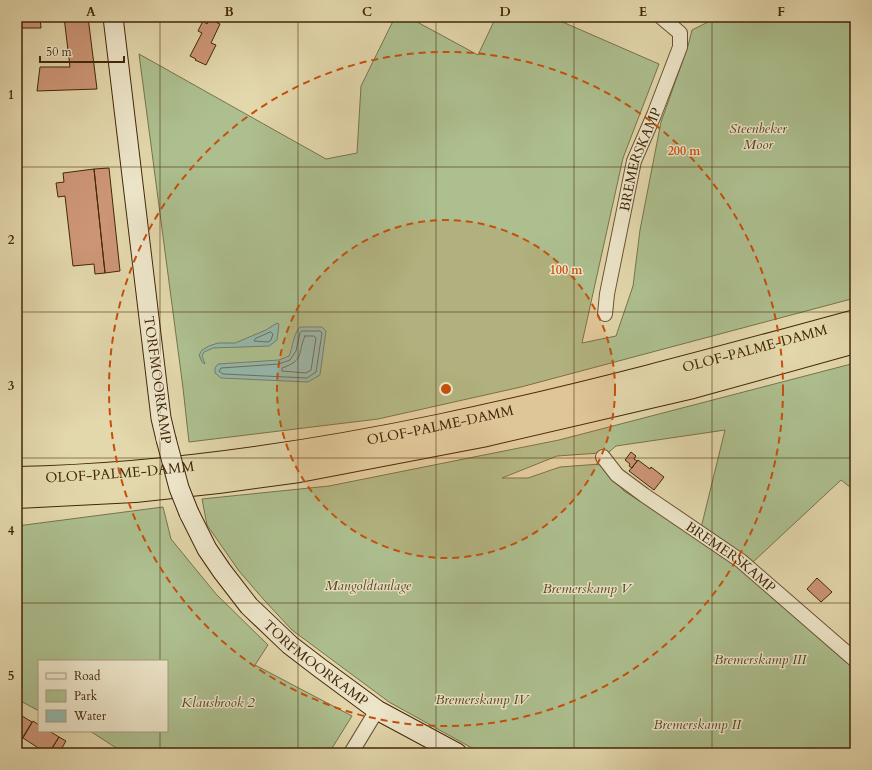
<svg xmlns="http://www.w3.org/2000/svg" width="872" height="770" viewBox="0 0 872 770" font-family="Cardo,serif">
<rect width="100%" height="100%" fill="#e3d7ac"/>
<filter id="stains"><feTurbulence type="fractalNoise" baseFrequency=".005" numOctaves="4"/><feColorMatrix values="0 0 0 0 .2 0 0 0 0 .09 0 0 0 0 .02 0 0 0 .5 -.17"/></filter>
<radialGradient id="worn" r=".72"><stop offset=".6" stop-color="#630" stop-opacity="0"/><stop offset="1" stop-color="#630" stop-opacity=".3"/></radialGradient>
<path fill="#adbf8f" stroke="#78734c" d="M395 17H408L478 55 496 17H551L659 64 623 158 582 343 616 336 633 286 640 230 661 122 688 46 692 30 718 17H855V298L521 387 378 419 189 442 183 388 139 54 326 159 357 153 361 86Z
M855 363V491L841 480 753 562 701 528 725 430 616 446 603 457 600 453 557 456 502 478H528L560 467 600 464 624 491 744 567 855 667V753H481L389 702 292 630 264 600 239 571 207 525 202 499 329 486 559 440Z
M163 507 171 539 216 594 268 645 255 665 352 716 329 753H124L90 731H167V661H39V711L17 699V526Z"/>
<path fill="#95b9ad" stroke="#747f6b" d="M277 323 279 324 277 340 269 346 213 348 204 352 202 356 205 364 202 362 199 355 202 350 209 346 218 343H235L266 330Z
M300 327H322L326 331 320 375 308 382 221 378 215 373V368L218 364 279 360 289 356C293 347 293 334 300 327Z"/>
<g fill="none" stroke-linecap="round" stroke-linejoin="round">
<path stroke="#6c705b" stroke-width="1" d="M302 331H320L322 333 316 372 307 378 223 374 219 371 221 368 279 364 290 360 296 351 300 333Z
M271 332 273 334 271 340 268 342 254 341 255 339Z
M305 336H314L316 338 311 370 306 373 282 371V368C305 360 297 354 305 336Z"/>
</g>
<path fill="#cd9677" stroke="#432709" d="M17 17H40L41 28H18Z
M64 17H88L97 89 37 91 40 67H70Z
M209 19 220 24 211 43 216 45 206 65 195 60 196 59 190 56 202 33 198 31 203 21 207 24Z
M109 168 120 271 105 273 94 169Z
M94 169 105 273 95 274 94 264 73 266 65 196 58 197 56 183 64 182 63 173Z
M631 452 636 456 634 459 637 461 632 468 629 466 630 464 625 460Z
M638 460 650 469 651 467 664 477 654 490 629 471Z
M817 578 832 592 821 602 807 589Z
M17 713 32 722 21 740 17 738Z
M33 721 39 725V731H49L59 737 49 753H46L23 738Z
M59 737 66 741 59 753H49Z"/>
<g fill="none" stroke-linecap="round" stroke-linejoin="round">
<defs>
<g id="street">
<path id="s1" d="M605 314 607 294 634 161 654 115 680 47V33L661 17"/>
<path id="s2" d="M603 457 617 475 644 495 741 561 855 660"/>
<path d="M351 753 377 710"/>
</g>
<g id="secondary">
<path d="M113 17 161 418 166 439"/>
<path id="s3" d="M189 513 207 549 222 571 249 606 290 645 320 668 377 710 457 753"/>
</g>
<g id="highway">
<path id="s4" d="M17 478C303 472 581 396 855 321"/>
<path d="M17 497 135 491 218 482 299 471 482 436 693 387 855 342"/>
</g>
</defs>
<use href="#street" stroke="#6b5332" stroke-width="16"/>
<use href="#secondary" stroke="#432709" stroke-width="21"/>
<use href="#highway" stroke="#432709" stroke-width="24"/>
<use href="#street" stroke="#ede5c9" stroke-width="14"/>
<use href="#secondary" stroke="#ede5c9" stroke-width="19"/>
<use href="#highway" stroke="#e3d7ac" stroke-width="22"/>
<defs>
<path id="secondary-bridge" d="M166 439 179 488 189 513"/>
</defs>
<use href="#secondary-bridge" stroke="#432709" stroke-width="21" stroke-linecap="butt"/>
<use href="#secondary-bridge" stroke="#ede5c9" stroke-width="19"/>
</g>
<path fill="none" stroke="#432709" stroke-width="1" stroke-opacity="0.55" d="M160 17V661M298 17V753M436 17V753M574 17V753M712 17V753M17 167H855M17 312H855M17 458H855M17 603H855M160 731V753"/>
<circle cx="446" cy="389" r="169" fill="#c74f0b" fill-opacity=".12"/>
<g fill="none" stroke="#c74f0b" stroke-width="2" stroke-dasharray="7 5">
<circle cx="446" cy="389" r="169"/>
<circle cx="446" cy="389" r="337"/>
</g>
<g text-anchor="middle" stroke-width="3" stroke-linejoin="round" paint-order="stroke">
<g font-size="14" font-style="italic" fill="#584524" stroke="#ede5c9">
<text x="758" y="133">Steenbeker<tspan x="758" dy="16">Moor</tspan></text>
<text x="368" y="590">Mangoldtanlage</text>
<text x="587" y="593">Bremerskamp V</text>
<text x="760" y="664">Bremerskamp III</text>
<text x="482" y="704">Bremerskamp IV</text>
<text x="218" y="707">Klausbrook 2</text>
<text x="697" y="729">Bremerskamp II</text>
</g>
<g font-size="14" fill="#432709" stroke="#ede5c9">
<text dy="5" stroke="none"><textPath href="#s1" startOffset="159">BREMERSKAMP</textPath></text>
<text dy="5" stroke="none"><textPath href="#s4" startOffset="751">OLOF-PALME-DAMM</textPath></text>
<text transform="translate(158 380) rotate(82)" y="5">TORFMOORKAMP</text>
<text dy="5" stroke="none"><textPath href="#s4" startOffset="427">OLOF-PALME-DAMM</textPath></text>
<text dy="5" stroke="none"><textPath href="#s4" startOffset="103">OLOF-PALME-DAMM</textPath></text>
<text dy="5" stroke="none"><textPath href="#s2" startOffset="163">BREMERSKAMP</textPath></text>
<text dy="5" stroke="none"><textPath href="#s3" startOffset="199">TORFMOORKAMP</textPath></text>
</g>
</g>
<circle cx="446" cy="389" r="6" fill="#c74f0b" stroke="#ede5c9" stroke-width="2"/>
<g font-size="12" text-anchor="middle" font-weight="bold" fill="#c74f0b" stroke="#ede5c9" stroke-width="3" stroke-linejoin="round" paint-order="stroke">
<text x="684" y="155">200 m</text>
<text x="566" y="274">100 m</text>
</g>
<rect width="872" height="770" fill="none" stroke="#e3d7ac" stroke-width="44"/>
<rect x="38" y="660" width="130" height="72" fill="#ede5c9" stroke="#a9997c"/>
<rect x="46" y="673" width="20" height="6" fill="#ede5c9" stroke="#a9997c"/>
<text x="74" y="680" font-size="12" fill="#432709">Road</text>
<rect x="46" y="690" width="20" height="12" fill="#adbf8f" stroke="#a9997c"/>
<text x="74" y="700" font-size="12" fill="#432709">Park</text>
<rect x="46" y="710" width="20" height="12" fill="#95b9ad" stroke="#a9997c"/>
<text x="74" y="720" font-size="12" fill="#432709">Water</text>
<path d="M40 56v6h84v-6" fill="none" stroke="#432709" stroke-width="2"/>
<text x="46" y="56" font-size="12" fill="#432709" stroke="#ede5c9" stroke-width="3" paint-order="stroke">50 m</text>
<rect x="22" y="22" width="828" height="726" fill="none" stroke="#432709" stroke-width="1.5"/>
<g font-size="13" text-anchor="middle" font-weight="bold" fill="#432709">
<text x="91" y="16">A</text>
<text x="229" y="16">B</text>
<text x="367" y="16">C</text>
<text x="505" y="16">D</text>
<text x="643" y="16">E</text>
<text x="781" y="16">F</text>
<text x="11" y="99">1</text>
<text x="11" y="244">2</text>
<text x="11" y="390">3</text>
<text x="11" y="535">4</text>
<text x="11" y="680">5</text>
</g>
<rect width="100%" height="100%" filter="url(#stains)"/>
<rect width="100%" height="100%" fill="url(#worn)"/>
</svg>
